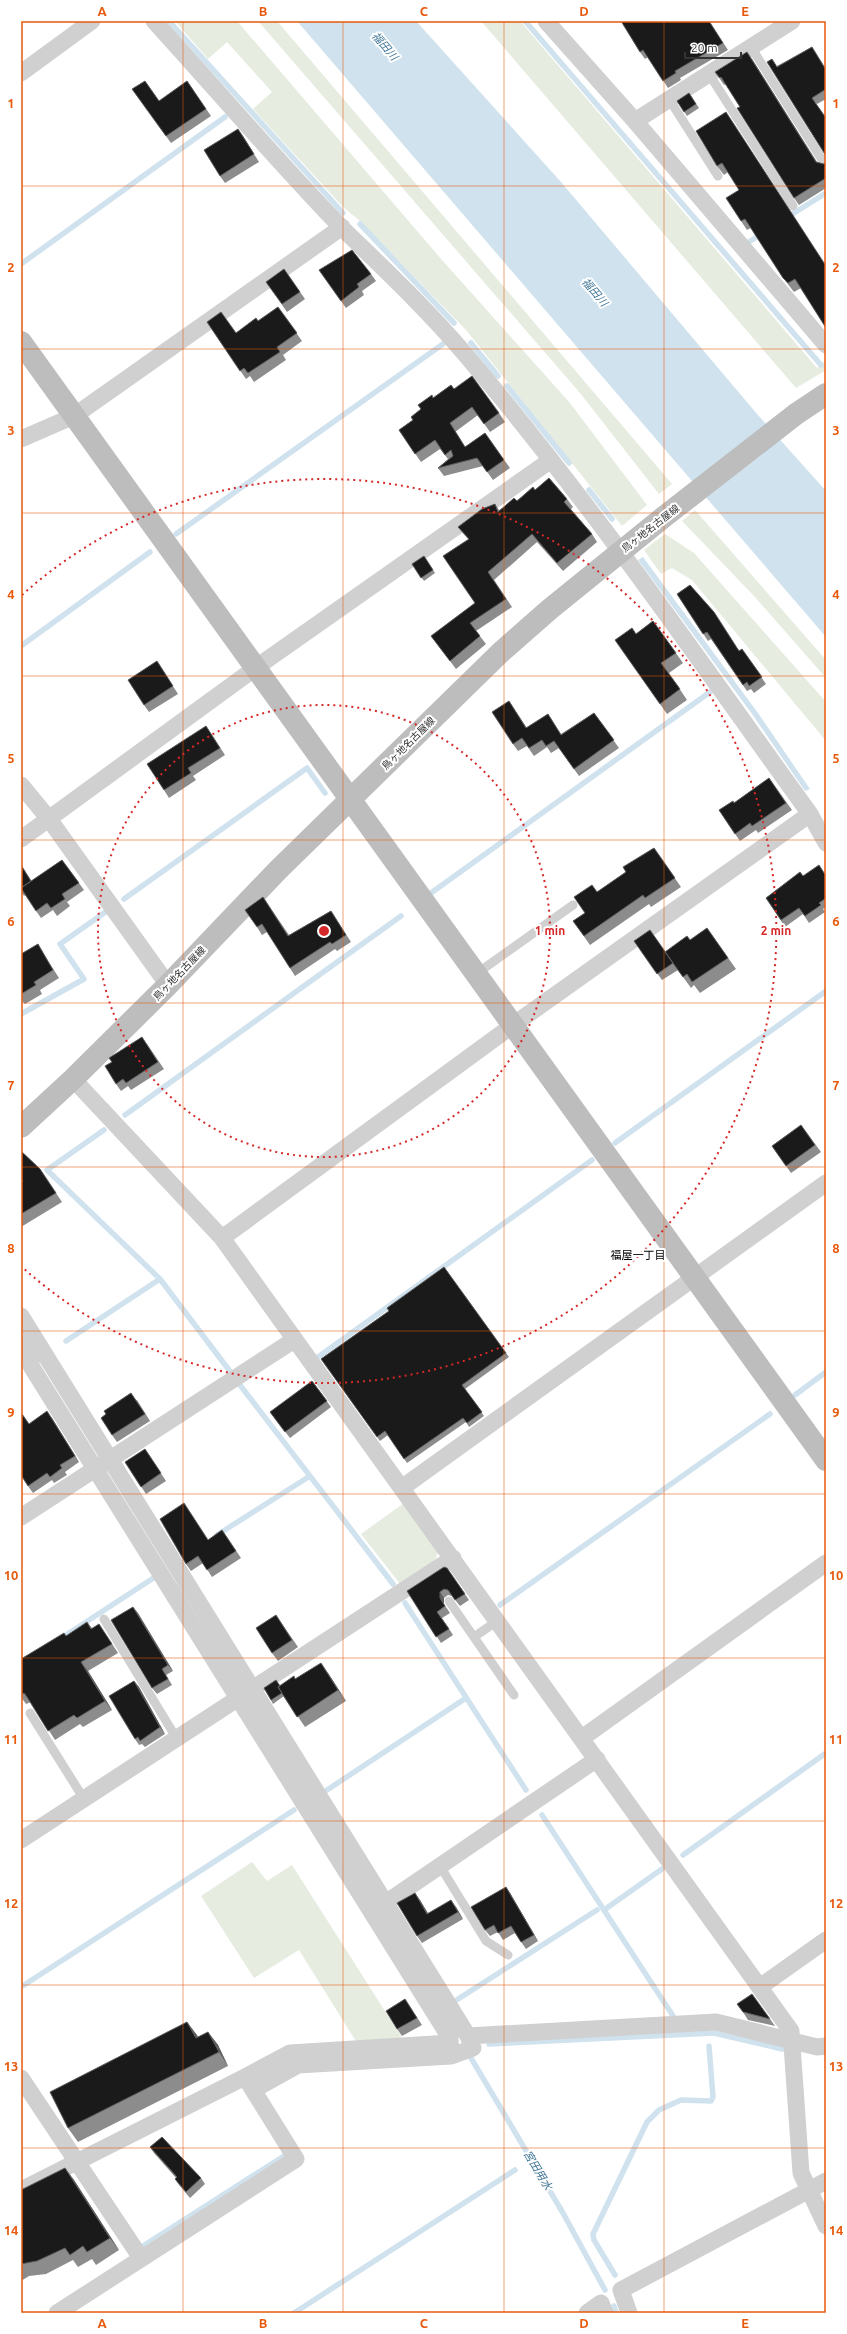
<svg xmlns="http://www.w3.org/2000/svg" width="847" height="2334" viewBox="0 0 847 2334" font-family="Ubuntu,'Noto Sans JP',sans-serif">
<rect width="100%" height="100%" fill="#fff"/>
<path fill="#e6ecdf" d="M175 21H237L442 260 570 403 647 505 622 526 466 330 359 220 344 208 253 109 272 92 227 42 208 59Z
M258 21H277L672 484 659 494 580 393Z
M481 21H520L817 368 826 360V370L796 388Z
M695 510 826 660V678L754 596 682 521Z
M665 534 694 553 826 702V741L692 580 672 568 661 574 644 550Z
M404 1503 438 1552 435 1562 401 1585 361 1534Z
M252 1862 267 1881 292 1865 404 2041 357 2043 299 1950 254 1978 201 1896Z"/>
<path fill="#cfe2ee" d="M297 21H416L561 182 757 414 826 491V637Z
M643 557 758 713 810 789 805 791 752 714 638 560Z"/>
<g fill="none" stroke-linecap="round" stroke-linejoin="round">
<path stroke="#cfe2ee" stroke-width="5.5" d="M169 21 343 213
M525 21 821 365
M786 218 826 193
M360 224 454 323
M747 243 762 234
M21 264 225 117
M471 343 498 376
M507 386 569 463
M589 490 612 519
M176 534 443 344
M21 646 150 552
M431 893 710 692
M124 899 307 768 325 793
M21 1014 84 979 60 944 104 913
M125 1115 401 916
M104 1130 47 1170 160 1279 229 1370
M615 1143 826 991
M66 1341 160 1279
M318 1357 592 1160
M240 1385 393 1584
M795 1395 826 1372
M217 1535 310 1476
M178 1586 236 1679
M405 1603 526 1790
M500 1605 770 1414
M60 1639 155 1577
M327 1790 466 1698
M542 1815 675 2019
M683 1855 826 1753
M604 1910 662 1869
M21 1987 294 1810
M455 2001 597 1910
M489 2044 714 2033 782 2049
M468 2053 563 2213 605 2290
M143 2246 284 2156
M615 2275 594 2240 593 2234 647 2122 659 2110 681 2100 711 2101 713 2097 709 2046
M614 2306 616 2313
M294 2313 515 2170"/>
<path stroke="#d0d0d0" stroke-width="9" d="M751 47 826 166
M709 74 793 206
M669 99 718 176
M476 974 573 905
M449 1601 514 1695
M104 1619 177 1739
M474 1637 497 1621
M30 1713 84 1799
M440 1866 486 1941 508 1955"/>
<path stroke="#d0d0d0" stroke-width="17" d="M154 21C217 90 277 161 342 228 384 269 427 309 465 354 589 500 698 659 810 814L826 843
M546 21 635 121 826 345
M21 73 92 21
M635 121 792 21
M21 439 74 416 342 227
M21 785 49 819 168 985
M21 839 254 669 551 460
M73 1079 222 1238 791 2031 801 2173 826 2226
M222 1238 513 1025 810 814
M21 1316 468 2036 716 2022 817 2047 826 2046
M21 1344 31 1360V1366L450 2038 451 2056
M403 1487 826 1183
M21 1517 294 1340
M582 1738 826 1563
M21 1840 453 1558
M384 1904 597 1759
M761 1986 826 1940
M245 2077 290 2053 450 2043
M21 2078 141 2258
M253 2090 298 2065 451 2056 473 2048 468 2036
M21 2190 245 2077 296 2159 57 2313
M587 2313 601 2303 605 2313
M629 2313 621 2290 826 2181"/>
<path stroke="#bdbdbd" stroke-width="22" d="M21 342 826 1460
M21 1127 73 1079 168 985 278 870 500 653 550 609 665 516 796 414 826 394"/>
</g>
<path fill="#8c8c8c" d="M621 21H709L728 50 680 78 681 80 668 88 648 57 645 59 640 52Z
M812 47 826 69V99L817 104 777 66Z
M752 59 817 162 824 164 826 162V188L799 205 794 198 740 107 726 84 724 85 715 72Z
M187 81 211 116 171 143 132 89 159 101Z
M689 93 699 108 687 116 677 101Z
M732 122 826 266V328L801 288 794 292 783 278 751 228 747 230 741 221 739 190 728 172 724 175 717 166Z
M243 136 259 162 225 183 220 176Z
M284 269 305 299 287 312 266 282Z
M319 270 371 274 376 281 362 291 364 295 346 308Z
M278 307 302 341 283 355 286 360 254 382 250 376 246 379 207 322 236 333 258 321Z
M454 389 499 413 505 422 490 432 478 415 455 432 465 447 485 433 510 468 493 480 483 466 444 476 438 468 448 459 440 449 421 462 399 430 413 420 433 398Z
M535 490 567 499 573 507 571 509 592 534 597 542 563 571 537 542 494 580 512 607 476 631 486 644 456 669 431 636 475 603 468 539 458 527 495 504 499 510Z
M424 556 435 573 424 581 412 564Z
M677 594 740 651 742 649 766 684 754 693 751 689 747 691 711 639 708 641Z
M653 621 683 663 669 673 687 700 667 714 615 640 636 634Z
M162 669 178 694 149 712 144 705Z
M509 701 527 728 548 714 561 734 594 713 619 748 579 776 559 748 551 753 547 747 534 756 527 746 518 751 513 744Z
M206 726 225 755 193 776 196 780 169 798 164 790Z
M769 778 792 810 758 833 756 830 740 841 719 810 734 803Z
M654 848 681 887 651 907 649 904 590 945 573 921 585 913 597 892 626 872Z
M62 860 84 890 67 902 70 906 57 916 53 910 41 918 25 895 24 896 21 891V865L31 881Z
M803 876H826V907L823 909 825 912 809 923 803 914 785 927 766 898Z
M263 897 289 935 331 911 351 942 337 951 335 949 295 976 267 932 262 935 257 927Z
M707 928 736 969 700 993 694 985 691 988 665 952 690 940Z
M650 930 678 970 662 980 634 941Z
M38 944 43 953 59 978 40 990 42 994 25 1004 22 1001H21V954Z
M147 1044 164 1069 131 1090 128 1086 121 1091 116 1084Z
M801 1125 821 1152 791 1173 772 1146Z
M21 1151 40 1169 62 1202 21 1227Z
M444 1267 509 1357 465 1389 484 1416 469 1427 466 1422 407 1463 388 1435 380 1441 321 1359 389 1311Z
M312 1381 331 1407 290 1438 270 1412Z
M137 1400 150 1421 117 1442 112 1435 106 1414Z
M52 1418 79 1462 65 1472 67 1475 54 1483 52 1480 33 1493 28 1486 29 1424Z
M145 1449 166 1481 146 1494 125 1462Z
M222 1530 241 1558 212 1577 203 1563 191 1571 186 1564 208 1540Z
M447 1568 469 1600 460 1606 452 1596 448 1595 444 1598V1604L450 1613 442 1618 453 1635 441 1643 407 1591Z
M133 1607 173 1671 166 1675 172 1685 157 1694 152 1688Z
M276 1615 298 1647 278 1661 272 1653Z
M87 1622 92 1628 105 1633 118 1653 88 1671 112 1710 83 1727 80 1724 55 1740 31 1702 26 1704 21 1697V1659L66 1636Z
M328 1673 346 1701 305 1727 284 1696 273 1704 264 1688 280 1686 296 1679Z
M134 1681 139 1687 165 1734 145 1747 142 1744 139 1745 135 1739Z
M506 1887 510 1893 538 1941 526 1949 515 1933 503 1940 498 1932 490 1936 485 1930Z
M420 1900 428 1913 456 1907 463 1919 422 1943 417 1936Z
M405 1999 422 2025 402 2036 397 2029Z
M743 2012 770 2019 775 2026 748 2020Z
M187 2022 198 2037 208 2032 218 2045 228 2066 78 2142 68 2128Z
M150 2147 201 2178 205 2184 190 2198 179 2185 175 2179 176 2178 154 2153Z
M65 2168 74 2180 119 2250 96 2265 92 2259 78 2267 73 2260 46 2274 29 2276 21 2281V2190Z"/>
<path fill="#5f5f5f" d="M747 52 752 59 821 169 816 162Z
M238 129 243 136 259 162 254 154Z
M47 1411 52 1418 79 1462 75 1456Z
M440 1592 444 1598V1604L440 1598Z
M133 1607 138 1613 173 1671 168 1665Z
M81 1662 88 1671 112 1710 105 1701Z
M321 1663 328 1673 346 1701 338 1690Z
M134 1681 139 1687 165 1734 160 1727Z
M506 1887 510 1893 538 1941 534 1935Z
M415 1893 420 1900 432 1921 427 1914Z
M451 1900 456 1907 463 1919 458 1912Z
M187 2022 197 2035 205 2052 196 2038Z
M208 2032 218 2045 228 2066 219 2052Z
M65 2168 74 2180 119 2250 110 2238Z"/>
<path fill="#1a1a1a" stroke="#5f5f5f" d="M621 21H709L723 43 675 71 676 73 663 81 643 50 640 52Z
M812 47 826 70V89L812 98 826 118V156L767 62 772 59 777 67Z
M747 52 816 162 824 164 826 162V178L794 198 737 108 740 107 721 77 720 78 715 72Z
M145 81 159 101 187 81 206 109 166 136 132 89Z
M689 93 696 104 684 112 677 101Z
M726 112 826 266V328L795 279 788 283 783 278 745 219 741 221 726 198 739 190 722 163 717 166 696 131Z
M238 129 254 154 220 176 204 150Z
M352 250 371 274 357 284 359 287 341 301 319 270Z
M284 269 300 292 282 304 266 282Z
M278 307 297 333 277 347 280 352 248 373 244 368 240 371 207 322 221 312 236 333 256 318 258 321Z
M472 376 499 413 484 424 472 407 450 423 465 447 485 433 504 460 487 472 477 458 438 468 453 456 451 450 445 455 435 440 415 454 399 430 413 420 411 417 421 409 418 405 432 395 433 398 451 385 454 389Z
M549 478 567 499 564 502 592 534 557 563 532 534 488 572 506 599 470 623 480 636 450 661 431 636 475 603 443 556 469 539 458 527 482 509 495 504 498 512 514 498 517 501 533 487 535 490Z
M424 556 433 570 421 578 412 564Z
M690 585 714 612 739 651 742 649 762 677 749 686 747 682 743 685 707 632 703 634 677 594Z
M653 621 676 653 661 663 680 689 660 704 615 640 632 628 636 634Z
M157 661 173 686 144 705 128 680Z
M509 701 526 728 548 714 561 735 594 713 614 740 574 769 554 741 546 746 542 740 529 748 522 738 513 744 492 712Z
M206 726 220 748 188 768 191 773 164 790 147 764Z
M769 778 786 803 752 826 750 823 735 834 719 810 733 801 734 803Z
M654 848 675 878 645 898 643 895 584 936 573 921 585 913 574 897 592 885 597 892 626 872 623 867Z
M62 860 79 883 62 894 65 899 51 908 47 903 36 911 21 888Z
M21 865 31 881 21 888Z
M819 865 826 876V898L819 903 821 905 805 916 799 908 781 920 766 898 800 872 803 876Z
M263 897 288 936 331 911 346 935 332 944 330 942 290 968 262 924 257 927 245 910Z
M707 928 728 958 692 982 687 974 683 977 665 952 687 936 690 940Z
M650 930 673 963 657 974 634 941Z
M38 944 53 970 34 982 36 985 21 994V954Z
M142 1037 158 1062 126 1083 123 1079 116 1084 105 1066 112 1062 109 1058Z
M801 1125 815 1145 786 1166 772 1146Z
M21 1151 40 1169 56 1193 21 1214V1182L23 1181 21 1179Z
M444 1267 506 1353 462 1385 482 1412 467 1423 463 1418 404 1459 385 1431 377 1437 321 1359 389 1311 387 1308Z
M312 1381 327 1401 285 1432 270 1412Z
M131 1393 145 1414 112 1435 101 1418 106 1414 104 1411Z
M47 1411 75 1456 60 1465 62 1468 50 1477 47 1473 28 1486 21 1475V1414H22L29 1424Z
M145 1449 161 1473 141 1487 125 1462Z
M184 1503 208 1540 222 1530 236 1551 207 1570 198 1556 186 1564 160 1519Z
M444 1567 447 1568 465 1594 455 1600 448 1590 444 1589 440 1592V1598L445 1606 437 1612 449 1629 436 1637 407 1591Z
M133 1607 168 1665 162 1669 168 1679 152 1688 111 1620Z
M276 1615 292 1640 272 1653 256 1628Z
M87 1622 91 1629 99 1624 112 1644 81 1662 105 1701 77 1718 74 1715 48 1731 27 1697 24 1693 21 1695V1659L64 1633 66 1636Z
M321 1663 338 1690 297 1717 278 1687 294 1676 295 1679Z
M276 1680 280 1686 278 1687 282 1693 271 1700 264 1688Z
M134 1681 160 1727 140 1741 138 1737 135 1739 109 1696Z
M506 1887 534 1935 521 1942 511 1926 498 1933 494 1925 485 1930 471 1907Z
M415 1893 427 1914 451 1900 458 1912 417 1936 397 1903Z
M752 1994 770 2019 743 2012 737 2004Z
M405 1999 417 2018 397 2029 386 2011Z
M187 2022 196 2038 208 2032 219 2052 68 2128 50 2092Z
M162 2137 201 2178 186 2192 175 2179 177 2177 150 2147Z
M65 2168 110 2238 87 2252 83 2246 70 2255 65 2248 37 2261 21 2264V2190Z"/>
<path fill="none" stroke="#e8590c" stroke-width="1" stroke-opacity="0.55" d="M183 21V2313M343 21V2313M504 21V2313M664 21V2313M21 186H826M21 349H826M21 513H826M21 676H826M21 840H826M21 1003H826M21 1167H826M21 1331H826M21 1494H826M21 1658H826M21 1821H826M21 1985H826M21 2148H826"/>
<g fill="none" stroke="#d62828" stroke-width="2" stroke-dasharray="2 4">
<circle cx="324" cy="931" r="226"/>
<path d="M22 595A452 452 0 1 1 22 1267"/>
</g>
<g text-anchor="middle" stroke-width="4" stroke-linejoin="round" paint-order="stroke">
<g font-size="10" fill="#333" stroke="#fff">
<text transform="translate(650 528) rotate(-38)" y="4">鳥ヶ地名古屋線</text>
<text transform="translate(408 743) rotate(-45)" y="4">鳥ヶ地名古屋線</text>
<text transform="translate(179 973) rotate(-46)" y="4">鳥ヶ地名古屋線</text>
</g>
<g font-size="11" font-style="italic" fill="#3f7597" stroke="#fff">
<text transform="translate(385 46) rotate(50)" y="4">福田川</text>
<text transform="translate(595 292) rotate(50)" y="4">福田川</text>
<text transform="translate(538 2170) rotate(59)" y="4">宮田用水</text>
</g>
<g font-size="11" fill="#000" stroke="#fff">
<text x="638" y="1259">福屋一丁目</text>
</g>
</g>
<circle cx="324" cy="931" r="6" fill="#d62828" stroke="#fff" stroke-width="2"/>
<g font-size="12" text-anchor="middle" font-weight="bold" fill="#d62828" stroke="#fff" stroke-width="4" stroke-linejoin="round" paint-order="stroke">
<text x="550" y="935">1 min</text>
<text x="776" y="935">2 min</text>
</g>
<rect width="847" height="2334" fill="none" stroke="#ffffff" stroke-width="44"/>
<path d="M685 52v6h56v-6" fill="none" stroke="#333333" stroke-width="2"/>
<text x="691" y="52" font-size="12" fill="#333333" stroke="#ffffff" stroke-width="3" paint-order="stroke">20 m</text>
<rect x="22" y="22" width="803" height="2290" fill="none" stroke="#e8590c" stroke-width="1.5"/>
<g font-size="13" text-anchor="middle" font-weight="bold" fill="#e8590c">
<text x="102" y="16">A</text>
<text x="263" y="16">B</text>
<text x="424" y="16">C</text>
<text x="584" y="16">D</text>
<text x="745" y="16">E</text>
<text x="11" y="108">1</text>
<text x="836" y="108">1</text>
<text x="11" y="272">2</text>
<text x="836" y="272">2</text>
<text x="11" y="435">3</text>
<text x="836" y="435">3</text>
<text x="11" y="599">4</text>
<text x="836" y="599">4</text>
<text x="11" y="763">5</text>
<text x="836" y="763">5</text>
<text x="11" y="926">6</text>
<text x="836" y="926">6</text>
<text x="11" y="1090">7</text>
<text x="836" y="1090">7</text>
<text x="11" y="1253">8</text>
<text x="836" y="1253">8</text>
<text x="11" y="1417">9</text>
<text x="836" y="1417">9</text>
<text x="11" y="1580">10</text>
<text x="836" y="1580">10</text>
<text x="11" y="1744">11</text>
<text x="836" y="1744">11</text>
<text x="11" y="1908">12</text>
<text x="836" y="1908">12</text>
<text x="11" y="2071">13</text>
<text x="836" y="2071">13</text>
<text x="11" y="2235">14</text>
<text x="836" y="2235">14</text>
<text x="102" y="2328">A</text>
<text x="263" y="2328">B</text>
<text x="424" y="2328">C</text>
<text x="584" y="2328">D</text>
<text x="745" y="2328">E</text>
</g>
</svg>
